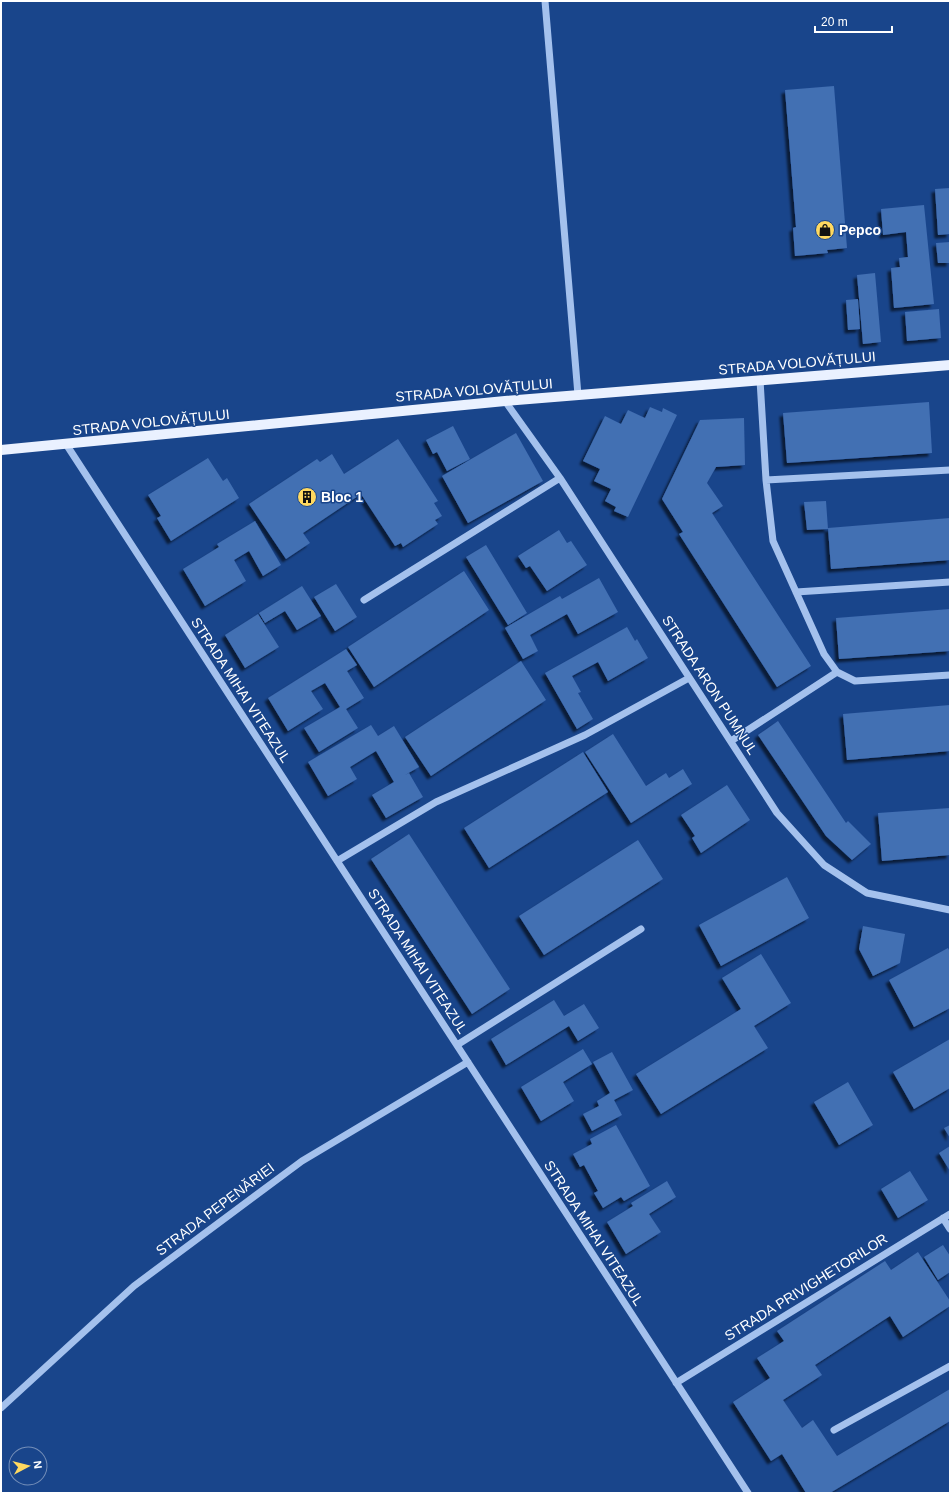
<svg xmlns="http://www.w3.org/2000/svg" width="951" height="1494" viewBox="0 0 951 1494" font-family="Arial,sans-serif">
<defs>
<filter id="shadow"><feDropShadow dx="-3.5" dy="3.5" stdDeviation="1" flood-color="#0009"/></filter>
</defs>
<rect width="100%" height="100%" fill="#19458b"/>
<path fill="#426fb3" filter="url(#shadow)" d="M834 86 847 248 827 250 828 253 795 256 793 228 796 227 785 90Z
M950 188V234L938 235 935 189Z
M924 205 934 304 894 308 891 268 900 267 899 258 908 257 906 232 883 235 881 209Z
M950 242V263H938L936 243Z
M875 273 881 342 863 344 857 275Z
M858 299 860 329 848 330 846 300Z
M939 309 941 338 907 341 905 312Z
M929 402 932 453 787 463 783 413Z
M650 407 662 412 663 408 677 415 628 517 614 511 616 507 605 501 611 489 594 481 600 469 583 461 605 416 621 424 628 410 645 418Z
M744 418 745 465 716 467 707 483 723 506 712 513 811 666 777 687 679 534 683 532 662 499 700 420Z
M453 426 470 459 447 471 437 452 433 454 426 440Z
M516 433 543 481 468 523 442 476Z
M398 439 438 501 434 503 442 516 435 520 438 524 403 547 401 543 395 546 361 494 303 533 310 543 286 559 249 504 317 459 320 462 332 454 344 474Z
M208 458 223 481 227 478 239 498 171 541 157 518 161 516 148 495Z
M826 501 828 529 807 530 804 502Z
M950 518V560L831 569 828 528Z
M255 521 281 565 263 576 249 551 234 560 246 581 205 606 183 569 219 547 217 544Z
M559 530 567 543 571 541 587 565 547 591 530 566 526 568 518 556Z
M486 545 527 613 508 625 466 557Z
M464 571 489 610 374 687 348 647Z
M599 578 618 612 578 634 567 614 530 635 538 651 523 659 505 628 560 596 562 599Z
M336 584 357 617 335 631 314 597Z
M302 586 321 616 297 630 285 611 265 623 259 613Z
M950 609V651L839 659 836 618Z
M258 614 279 647 245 668 225 635Z
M627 627 635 641 637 639 648 658 608 681 598 662 572 676 581 692 578 693 593 719 577 729 545 673Z
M346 649 357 665 347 671 364 698 346 709 358 728 319 752 304 728 340 707 325 683 311 691 323 709 288 731 268 698Z
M521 661 546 700 431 776 405 737Z
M950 705V751L847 760 843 714Z
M778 721 846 823 848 821 871 844 852 860 826 836 758 735Z
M371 725 378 736 394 726 419 767 405 775 409 773 423 797 386 818 372 795 394 782 376 751 350 767 357 779 328 796 308 762Z
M613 734 646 786 666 773 669 778 683 769 692 784 631 823 585 752Z
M583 752 608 792 489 868 464 828Z
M727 785 750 820 701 853 692 838 695 836 681 815Z
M950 808V855L882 861 878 813Z
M409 834 510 989 472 1014 371 859Z
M638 840 663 879 544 955 519 916Z
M787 877 809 918 721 966 699 925Z
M863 926 905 934 900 963 873 976 859 949Z
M948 948 950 952V1008L914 1027 889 980Z
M761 954 791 1003 754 1026 768 1048 661 1114 636 1074 741 1009 722 978Z
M554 1000 564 1016 584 1004 599 1028 578 1041 569 1026 506 1065 491 1039Z
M950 1039V1088L914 1109 893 1072Z
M583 1049 592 1064 563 1082 574 1101 541 1121 521 1087Z
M612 1052 633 1090 614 1100 622 1115 592 1131 583 1114 599 1106 597 1101 610 1093 593 1062Z
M848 1082 873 1125 839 1145 814 1102Z
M616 1125 650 1186 624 1201 621 1197 603 1208 594 1193 598 1191 584 1165 580 1167 573 1154 592 1144 590 1139Z
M950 1125V1138L944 1128Z
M950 1146V1171L939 1153Z
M910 1171 928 1200 898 1218 881 1189Z
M667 1181 676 1197 649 1214 661 1232 626 1254 607 1222 633 1206 631 1203Z
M943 1245 950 1256V1272L938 1280 924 1257Z
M918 1252 950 1301V1306L903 1337 890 1316 815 1365 822 1375 783 1400 802 1428 813 1420 837 1456 950 1389V1421L830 1493H806L782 1454 771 1461 733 1402 770 1378 757 1358 784 1341 777 1331 885 1261 891 1270Z"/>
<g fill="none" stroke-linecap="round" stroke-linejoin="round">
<path stroke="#a4c1ed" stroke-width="7" d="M545 1 578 395
M760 380 766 480 773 541 824 654 837 672 855 681 950 675
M505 401 560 478 777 813 824 865 867 893 950 910
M66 444 748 1493
M766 480 950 470
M796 592 950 582
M364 600 560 478
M731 741 837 672
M337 861 436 802 585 735 689 678
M457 1045 641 929
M943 1218 950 1229
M676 1383 950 1214
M1 1408 134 1286 302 1161 468 1062
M834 1430 950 1366"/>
<path stroke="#eaf1ff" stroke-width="10" d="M1 450 505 401 950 365"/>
</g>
<defs>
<symbol id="shop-disc" viewBox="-11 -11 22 22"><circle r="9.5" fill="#ffd960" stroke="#19458b"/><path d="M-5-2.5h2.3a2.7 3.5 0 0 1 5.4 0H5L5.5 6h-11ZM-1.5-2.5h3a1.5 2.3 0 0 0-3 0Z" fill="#111"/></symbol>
<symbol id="building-disc" viewBox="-11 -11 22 22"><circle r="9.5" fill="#ffd960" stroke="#19458b"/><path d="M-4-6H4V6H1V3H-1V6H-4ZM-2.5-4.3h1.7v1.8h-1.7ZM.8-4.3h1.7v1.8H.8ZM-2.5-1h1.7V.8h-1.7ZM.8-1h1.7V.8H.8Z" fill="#111"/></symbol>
</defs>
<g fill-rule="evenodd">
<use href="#shop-disc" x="814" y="219" width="22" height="22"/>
<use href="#building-disc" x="296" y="486" width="22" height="22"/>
</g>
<g text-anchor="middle" stroke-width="3" stroke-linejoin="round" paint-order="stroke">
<g font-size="14" font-weight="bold" fill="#fff" stroke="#19458b" text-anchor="start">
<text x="839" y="235">Pepco</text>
<text x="321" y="502">Bloc 1</text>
</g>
<g font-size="14" fill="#fff" stroke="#19458b">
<text transform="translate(797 363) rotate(-5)" y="5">STRADA VOLOVĂȚULUI</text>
<text transform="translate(474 390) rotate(-5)" y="5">STRADA VOLOVĂȚULUI</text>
<text transform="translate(151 422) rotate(-6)" y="5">STRADA VOLOVĂȚULUI</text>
<text transform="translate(710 685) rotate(57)" y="5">STRADA ARON PUMNUL</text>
<text transform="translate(241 690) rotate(57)" y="5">STRADA MIHAI VITEAZUL</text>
<text transform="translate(418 961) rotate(57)" y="5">STRADA MIHAI VITEAZUL</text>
<text transform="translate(215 1209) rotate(-37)" y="5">STRADA PEPENĂRIEI</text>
<text transform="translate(594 1233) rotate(57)" y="5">STRADA MIHAI VITEAZUL</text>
<text transform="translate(806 1287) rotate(-32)" y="5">STRADA PRIVIGHETORILOR</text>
</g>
</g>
<rect width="951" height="1494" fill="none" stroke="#ffffff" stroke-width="4"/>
<g transform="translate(28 1466) rotate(83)"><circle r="19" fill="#19458b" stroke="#758fb9"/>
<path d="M0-3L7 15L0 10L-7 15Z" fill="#ffd960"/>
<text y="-6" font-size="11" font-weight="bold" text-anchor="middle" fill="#ffffff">N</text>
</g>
<path d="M815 26v6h77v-6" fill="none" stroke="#ffffff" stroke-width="2"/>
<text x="821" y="26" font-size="12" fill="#ffffff" stroke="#19458b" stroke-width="3" paint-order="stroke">20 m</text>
</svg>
